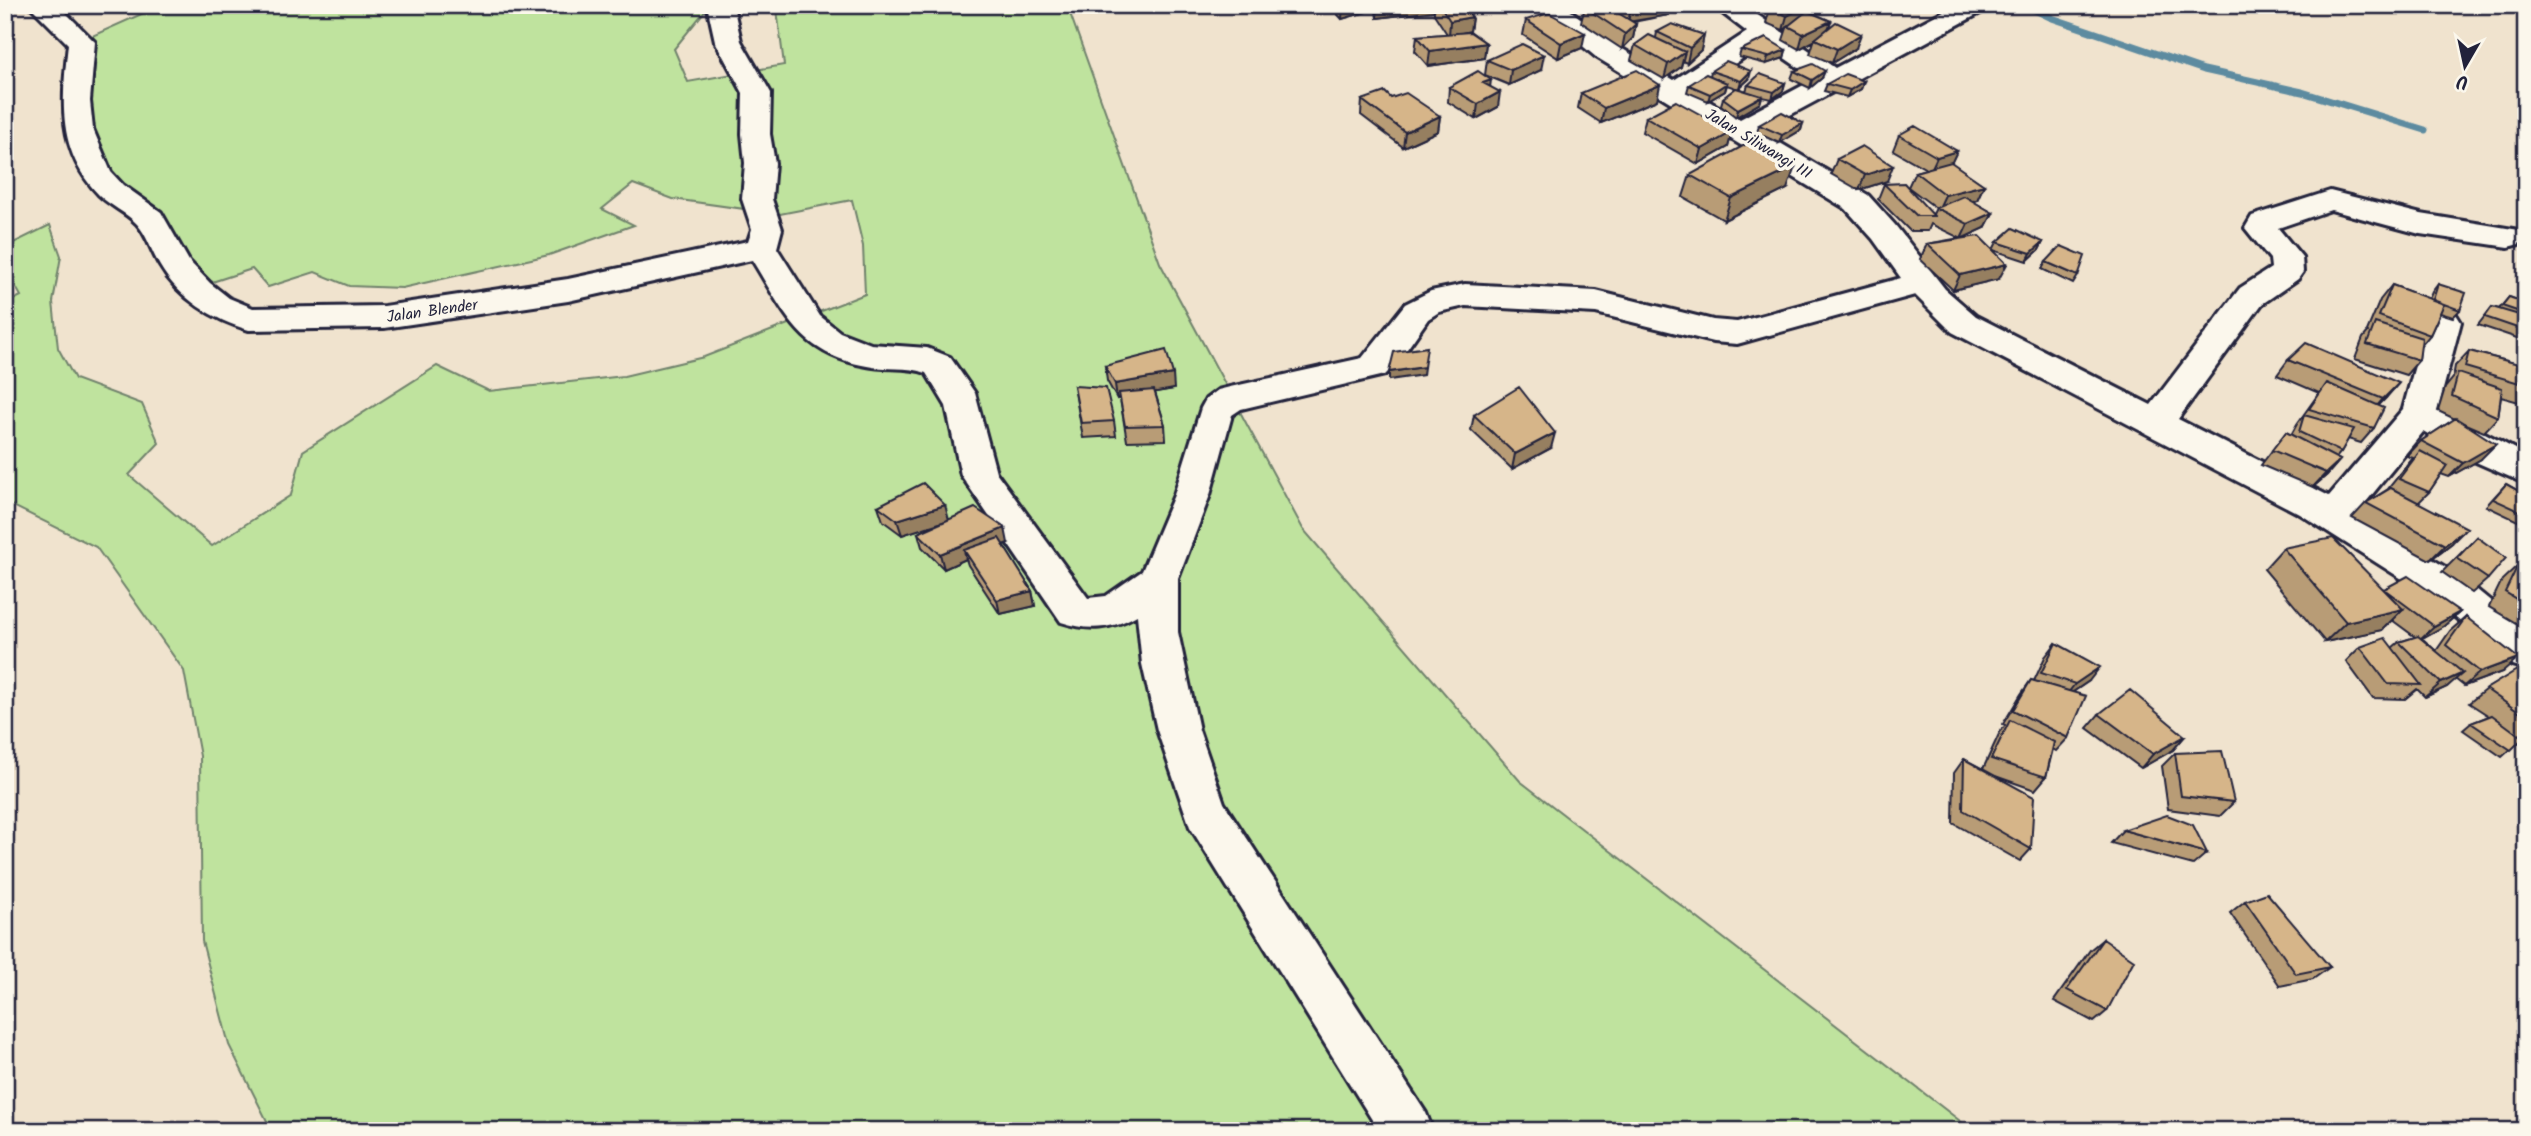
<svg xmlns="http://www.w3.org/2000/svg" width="2531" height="1136" viewBox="0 0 2531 1136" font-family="Kalam,sans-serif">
<rect width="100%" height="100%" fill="#f0e3ce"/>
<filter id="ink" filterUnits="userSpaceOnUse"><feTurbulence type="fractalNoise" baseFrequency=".0143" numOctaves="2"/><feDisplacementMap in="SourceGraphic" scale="14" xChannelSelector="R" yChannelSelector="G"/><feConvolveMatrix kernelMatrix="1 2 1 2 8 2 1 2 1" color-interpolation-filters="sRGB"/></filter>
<g filter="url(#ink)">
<path fill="#bfe39e" stroke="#70826c" stroke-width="2" d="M153 5H704V12L674 49 688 82 784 65 777 10 810 5H1067L1160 263 1303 529 1520 781 1973 1131H272L229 1045 202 941 200 756 184 671 96 547 5 502V304L21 296 5 268V247L50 225 61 256 53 302 58 348 75 379 142 404 159 443 129 475 212 546 291 495 303 451 437 366 489 391 624 376 704 357 865 294 863 246 852 200 780 214 673 199 633 184 602 209 634 225 549 255 402 288 349 286 315 272 268 287 252 269 212 282 184 254 159 213 121 186 100 159 87 126 94 47 92 36 155 8Z"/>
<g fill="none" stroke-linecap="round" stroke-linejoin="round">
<path stroke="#5d8ba0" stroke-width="7" d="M2024 5 2052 18 2204 70 2302 92 2425 130"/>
<defs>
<path id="minor" d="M29 5H58L95 42 90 101 93 129 111 172 123 185 161 212 189 261 210 283 229 298 253 308 384 306 568 279 748 241 752 229 742 199 745 163 742 134 743 93 715 41 707 5H733L741 41 771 93 770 134 775 163 772 199 782 229 777 248 820 316 840 332 871 344 927 348 950 357 975 393 996 472 1088 598 1106 596 1142 571 1174 495 1201 408 1206 399 1218 390 1230 387 1362 358 1405 304 1431 291 1465 284 1596 291 1713 320 1737 322 1901 278 1873 239 1846 209 1596 57 1533 5H1563L1616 45 1674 80 1747 32 1712 5H1743L1835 68 1955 5H1988L1984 11 1760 131 1868 195 1895 225 1945 289 1976 316 2151 405 2240 288 2271 268 2270 259 2245 228 2252 216 2330 191 2421 214 2519 230 2524 237 2519 244 2508 247 2420 234 2331 210 2278 228 2302 257 2303 272 2298 279 2262 304 2178 419 2329 496 2403 409 2427 322 2432 314 2444 311 2456 314 2461 322 2438 408 2526 455V484L2469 459 2423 432 2357 513 2460 576 2526 630V669L2512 665 2432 598 2300 514 1952 332 1915 295 1737 344 1713 342 1596 313 1465 306 1439 312 1428 319 1398 362 1385 375 1241 409 1232 415 1210 495 1178 579V632L1199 730 1224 803 1426 1113 1433 1131H1379L1190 827 1157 730 1142 664 1137 615C1111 630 1089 631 1061 622L961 475 946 406 926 373C908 366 885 370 867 366 799 354 785 313 752 260L568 301 384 328 249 330C214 320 179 299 160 266 152 253 147 235 137 224 126 212 110 206 99 195 56 150 62 100 68 44ZM1764 44 1815 79 1740 119 1693 92Z"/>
</defs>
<use href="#minor" stroke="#22223b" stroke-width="6"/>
<use href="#minor" fill="#fbf7ec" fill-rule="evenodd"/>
</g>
<path fill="#b89c76" stroke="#22223b" stroke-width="2" d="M1329 5H1366V12L1342 19Z
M1375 5H1462L1472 17 1470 31 1486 43 1484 58 1428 66 1415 51 1417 36 1447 34 1434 14V11L1377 18Z
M1582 5H1671L1669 15 1633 22 1636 24 1633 38 1622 49 1581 22 1585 7Z
M1770 8 1811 12 1831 21 1828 29 1856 48 1832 63 1810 54 1814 41 1799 49 1783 40 1787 28 1783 30 1766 23Z
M1526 20 1582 48 1558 58 1523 35Z
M1657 32 1704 35 1701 50 1687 63 1682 61 1681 67 1664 79 1631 60 1635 45 1656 38Z
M1741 50H1786L1784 58 1766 64 1739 57Z
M1487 60 1541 70 1509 85 1485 75Z
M1711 71 1749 79 1739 88 1746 91 1748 85 1785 83 1783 91 1772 99 1762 97 1760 103 1736 117 1721 105 1723 98 1736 88 1727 85 1725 91 1708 101 1687 92 1689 85 1710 76Z
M1794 71 1822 78 1810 88 1791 79Z
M1864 81 1861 89 1847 97 1824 91 1827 84Z
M1490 86 1498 107 1476 119 1448 102 1449 87Z
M1581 93 1657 100 1601 123 1578 108Z
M1391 98 1440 116 1438 131 1403 147 1361 115 1362 100Z
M1646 117 1732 132 1728 147 1698 164 1642 132Z
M1803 123 1801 130 1779 143 1757 133 1759 125Z
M1899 135 1957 151 1951 163 1984 185 1977 200 1972 201 1993 213 1985 228 1963 238 1999 279 1953 290 1920 259 1927 244 1960 238 1931 224 1928 231H1910L1878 199 1884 184 1933 214 1936 208 1908 187 1915 172 1926 169 1893 150Z
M1837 159 1887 181 1859 190 1831 174Z
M1690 175 1787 189 1724 220 1683 197Z
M1997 242H2043L2039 250 2027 261 1993 250Z
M2046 262 2078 276 2073 284 2042 269Z
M2438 284 2460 310 2453 317 2440 313 2430 335 2420 347 2419 360 2406 375 2355 359 2363 338 2368 332 2367 331 2380 300 2392 285 2429 299 2432 292Z
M2509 297 2526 303V341L2478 325 2492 307 2499 309Z
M2469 351 2526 366V404L2501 397 2498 417 2484 432 2463 423 2481 459 2449 477 2441 474 2429 492 2418 503 2452 543 2430 560 2352 518 2366 503 2388 489 2413 458 2407 456 2421 441 2455 419 2438 411 2445 388 2453 378 2455 366Z
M2288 360 2386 398 2378 406 2374 428 2361 443 2348 439 2341 452 2336 458 2340 460 2327 475 2313 487 2261 465 2286 432 2291 435 2297 424 2319 393 2277 375Z
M1105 366 1174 389 1155 392 1165 425 1166 440 1127 441 1120 399H1117L1107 381Z
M1074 386 1114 421 1116 436 1083 438Z
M1474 415 1551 448 1512 469 1471 430Z
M2506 484 2526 495V525L2486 506Z
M878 506 949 519 1008 543 1003 545 1032 591 1035 606 1000 614 968 565 966 559 944 569 922 547 918 533 944 521 902 535 883 521Z
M2477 537 2488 579 2472 593 2442 572Z
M2283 548 2384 589 2460 612 2444 626 2422 638 2436 651 2450 631 2466 617 2502 672 2464 686 2455 679 2447 687 2425 697 2417 689 2405 699 2373 698 2346 661 2360 647 2392 648 2399 642 2415 637 2392 620 2382 630 2325 642 2264 569Z
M2518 565 2526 569V629L2489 607 2502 580Z
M2056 643 2089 681 2073 692 2068 738 2056 751 2053 749 2046 777 2035 790 1998 777 2031 849 2020 861 1953 823 1954 773 1964 759 1983 769 1999 734 2005 725 2003 724 2021 694 2031 680 2034 681 2045 657Z
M2526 666V742L2522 739 2502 757 2463 730 2471 723 2489 716 2469 703 2486 689Z
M2099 714 2185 736 2173 750 2141 768 2087 728Z
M2175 753 2234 802 2220 816 2168 809 2162 766Z
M2123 830 2207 853 2193 865 2111 843Z
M2245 901 2330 967 2313 979 2280 986 2230 913Z
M2103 939 2107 1011 2094 1022 2054 1001 2090 950Z"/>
<path fill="#967f60" stroke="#22223b" stroke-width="2" d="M1343 5H1366V12L1342 19Z
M1378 5H1435L1434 11 1377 18Z
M1645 5H1671L1669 15 1628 22 1631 8Z
M1807 5H1813L1809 16 1788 26 1787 28 1783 30 1787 16Z
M1472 17 1470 31 1449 36 1450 21Z
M1831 21 1826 35 1815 39 1814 41 1799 49 1803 34Z
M1636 24 1633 38 1622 49 1625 34Z
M1585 33 1582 48 1558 58 1561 43Z
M1861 34 1856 48 1832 63 1837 49Z
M1704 35 1701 50 1687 63 1690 48Z
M1486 43 1484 58 1428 66 1430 51Z
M1786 50 1784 58 1766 64 1768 57Z
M1685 52 1681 67 1664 79 1668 64Z
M1544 55 1541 70 1509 85 1511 70Z
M1751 71 1749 79 1739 88 1741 81Z
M1825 71 1822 78 1810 88 1812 80Z
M1491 80 1489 95 1483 83Z
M1864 81 1861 89 1847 97 1850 90Z
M1727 83 1725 91 1708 101 1710 94Z
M1785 83 1783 91 1772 99 1774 92Z
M1660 85 1657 100 1601 123 1604 108Z
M1500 92 1498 107 1476 119 1478 104Z
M1762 96 1760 103 1736 117 1738 109Z
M1440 116 1438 131 1403 147 1405 132Z
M1803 123 1801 130 1779 143 1782 135Z
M1732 132 1728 147 1698 164 1702 149Z
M1957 151 1950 166 1930 172 1937 157Z
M1893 166 1887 181 1859 190 1865 175Z
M1795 167 1787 189 1724 220 1731 198Z
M1984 185 1977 200 1938 210 1945 195Z
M1993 213 1985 228 1961 239 1968 224Z
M2043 242 2039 250 2027 261 2031 253Z
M2007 264 1999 279 1953 290 1960 275Z
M1424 367 1423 375 1389 380V372Z
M1173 374 1174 389 1117 399 1115 384Z
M2399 383 2386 398 2370 414 2383 399Z
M1555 433 1551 448 1512 469 1515 454Z
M2496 444 2481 459 2449 477 2463 463Z
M2340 460 2327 475 2313 487 2326 473Z
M945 505 949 520 902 535 897 520Z
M1005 528 1008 543 969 558 964 550 966 559 944 569 940 554Z
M2467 528 2452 543 2430 560 2445 545Z
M1032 591 1035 606 1000 614 997 600Z
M2403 609 2382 630 2325 642 2346 622Z
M2460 612 2444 626 2419 640 2434 626Z
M2518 658 2502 672 2464 686 2480 672Z
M2100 667 2089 681 2064 698 2075 684Z
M2463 673 2447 687 2425 697 2441 683Z
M2185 736 2173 750 2141 768 2153 754Z"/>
<path fill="#d6b589" stroke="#22223b" stroke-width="2" d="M1440 5H1462L1472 17 1450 21Z
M1587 5H1605L1636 24 1625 34 1584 7Z
M1626 5H1645L1631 8Z
M1775 5H1807L1787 16 1770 8Z
M1807 11 1831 21 1803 34 1788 26Z
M1549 13 1585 33 1561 43 1526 20Z
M1836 22 1861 34 1837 49 1815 39Z
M1672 24 1704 35 1690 48 1657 32Z
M1470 32 1486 43 1430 51 1417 36Z
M1649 35 1685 52 1668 64 1635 45Z
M1766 38 1786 50 1768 57 1741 50Z
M1522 44 1544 55 1511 70 1487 60Z
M1726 61 1751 71 1741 81 1711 71Z
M1813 64 1825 71 1812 80 1794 71Z
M1637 70 1660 85 1604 108 1581 93Z
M1478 71 1491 80 1483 83 1500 92 1478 104 1449 87Z
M1706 74 1727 83 1710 94 1689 85Z
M1760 74 1785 83 1774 92 1748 85Z
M1845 74 1864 81 1850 90 1827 84Z
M1736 88 1762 96 1738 109 1723 98Z
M1385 92 1391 98 1406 93 1440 116 1405 132 1362 100Z
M1676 101 1732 132 1702 149 1646 117Z
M1782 112 1803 123 1782 135 1759 125Z
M1915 126 1957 151 1937 157 1899 135Z
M1752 141 1795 167 1731 198 1690 175Z
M1862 146 1893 166 1865 175 1837 159Z
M1951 162 1984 185 1945 195 1915 172Z
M1904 183 1934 216H1917L1884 184Z
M1964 196 1993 213 1968 224 1936 208Z
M2013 228 2043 242 2031 253 1997 242Z
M1979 236 2007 264 1960 275 1927 244Z
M2061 246 2085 256 2078 276 2046 262Z
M2438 284 2466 293 2460 310 2433 300Z
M2392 285 2444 304 2430 335 2379 316Z
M2509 297 2526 303V314L2502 306Z
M2492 307 2526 317V331L2485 317Z
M2375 323 2422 338 2419 360 2367 344Z
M2306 343 2399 383 2383 399 2288 360Z
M1427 347 1424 367 1389 372 1394 352Z
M1166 350 1173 374 1115 384 1105 366Z
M2469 351 2526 366V385L2465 367Z
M2458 373 2502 388 2498 417 2452 396Z
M2327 383 2384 408 2374 428 2309 409Z
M1074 386 1106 388 1114 421 1081 423Z
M1519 387 1555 433 1515 454 1474 415Z
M1154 390 1165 425 1125 426 1119 393Z
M2304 415 2354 429 2341 452 2299 432Z
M2456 418 2496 444 2463 463 2421 441Z
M2286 432 2340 460 2326 473 2272 450Z
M2420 451 2447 465 2429 492 2399 479Z
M923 483 945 505 897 520 878 506Z
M2506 484 2526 495V514L2493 499Z
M2391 488 2467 528 2445 545 2366 503Z
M975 508 1005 528 940 554 918 533Z
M2477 537 2506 558 2488 579 2457 558Z
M999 538 1032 591 997 600 964 550Z
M2333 538 2403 609 2346 622 2283 548Z
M2518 565 2526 569V605L2505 592Z
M2408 576 2460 612 2434 626 2384 589Z
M2466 617 2518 658 2480 672 2446 645Z
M2418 636 2463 673 2441 683 2399 642Z
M2385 638 2421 685 2388 684 2360 647Z
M2056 643 2100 667 2075 684 2041 673Z
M2525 665 2526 666V717L2486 689Z
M2031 680 2086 696 2068 738 2013 710Z
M2130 690 2185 736 2153 754 2099 714Z
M2492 715 2523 738 2511 750 2471 723Z
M2010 720 2054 742 2046 777 1991 759Z
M2222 751 2234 802 2181 796 2175 753Z
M1964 759 2034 797 2031 849 1963 810Z
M2167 815 2193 825 2207 853 2123 830Z
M2267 893 2330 967 2296 974 2245 901Z
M2103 939 2134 960 2107 1011 2067 990Z"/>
</g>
<g text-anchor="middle" stroke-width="7" stroke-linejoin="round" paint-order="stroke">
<g font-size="16" fill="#22223b" stroke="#fbf7ec">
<text transform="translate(1759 143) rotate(31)" y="6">Jalan Siliwangi III</text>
<text transform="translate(432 310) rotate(-8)" y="6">Jalan Blender</text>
</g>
</g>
<rect width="2531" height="1136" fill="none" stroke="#fbf7ec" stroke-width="28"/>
<rect x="14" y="14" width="2503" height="1108" fill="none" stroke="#22223b" stroke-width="2.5" filter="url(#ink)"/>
<g transform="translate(2465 66) rotate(189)" stroke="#fbf7ec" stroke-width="5" paint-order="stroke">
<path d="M0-5L12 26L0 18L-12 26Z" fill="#22223b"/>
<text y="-10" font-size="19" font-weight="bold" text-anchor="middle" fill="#22223b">U</text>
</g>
</svg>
